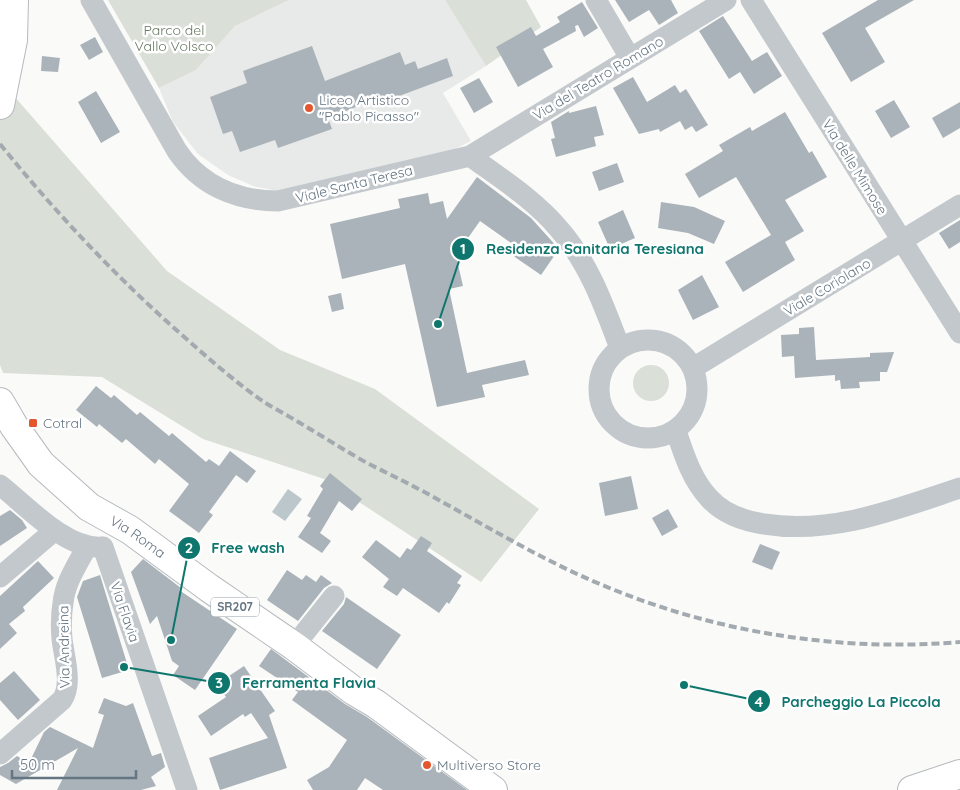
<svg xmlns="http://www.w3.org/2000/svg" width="960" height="790" viewBox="0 0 960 790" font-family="Quicksand,sans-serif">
<rect width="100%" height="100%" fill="#fafaf8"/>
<path fill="#e8e9e9" d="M289 0H445L486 66 443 93 471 141 445 154 277 191 253 186 228 175 198 154 173 122 159 88 196 70 235 26Z"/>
<path fill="#dadfd7" d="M108 0H289L235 26 196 70 159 88Z
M445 0H526L541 27 486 66Z
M0 80 167 271 280 350 375 389 539 509 481 582 324 479 203 439 102 377 3 373 0 365Z
M633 383a18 18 0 1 1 36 0a18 18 0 1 1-36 0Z"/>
<path fill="#bbc7cb" d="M288 489 302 499 285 521 272 512Z"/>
<path fill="#aab3b9" d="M615 0H671L678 13 659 25 649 10 629 22Z
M878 0H914L865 28 885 62 851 82 822 33Z
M582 2 598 28 584 37 578 25 575 26 576 31 543 49 553 67 518 87 496 47 531 27 536 36 560 22 557 17Z
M723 16 752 61 767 52 782 76 754 94 740 72 729 79 699 31Z
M95 37 103 52 89 60 80 45Z
M312 46 325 81 400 52 405 65 415 61 418 69 447 58 453 76 391 99 389 94 328 118 332 129 278 148 275 140 240 152 232 131 223 134 210 97 247 83 243 71Z
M42 56 60 58 58 72 41 71Z
M633 77 647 102 675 85 680 93 686 89 708 125 696 132 692 126 685 130 680 121 660 132 659 129 639 134 613 88Z
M479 78 493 102 474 113 460 88Z
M96 91 120 132 101 143 78 102Z
M894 100 910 127 891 138 875 111Z
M960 102V128L943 138 932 118Z
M596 106 604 135 594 137 596 146 556 157 551 139 555 138 551 122 569 111V113Z
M785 112 809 153 812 151 827 177 785 200 804 231 785 242 795 260 743 292 725 262 771 235 736 177 699 198 685 174 723 151 719 145 750 127 752 131Z
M617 163 624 182 599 191 592 172Z
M477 177 531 218 559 249 541 275 509 253 514 245 480 221 463 245 454 247 463 286 449 289 467 373 525 360 529 375 482 385 485 397 437 407 405 264 342 279 330 224 400 208 398 199 428 193 430 204 443 201 447 219Z
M661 202 694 207 725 221 714 244 688 233 658 228Z
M623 210 635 238 610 249 598 222Z
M960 220V242L949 249 939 233Z
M702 275 719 307 693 320 678 290Z
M341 293 344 309 332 312 328 296Z
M814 327 816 360 870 357V353L894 352 887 372H880V381L859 382 860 388 841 389 840 380 835 381V375L795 378 794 356 782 357 781 335 799 334V328Z
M96 386 111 398 114 395 137 415 140 412 169 436 172 433 206 462 209 459 219 466 230 451 256 471 247 483 236 475 209 512 213 515 199 533 169 511 189 484 159 459 155 464 126 439 122 443 99 424 97 427 76 410Z
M330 473 362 499 352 511 339 501 320 533 331 541 322 553 298 537 311 518 307 516 323 489 320 486Z
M631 476 638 509 605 516 599 483Z
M668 509 678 527 662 536 652 518Z
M10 510 22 520 27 528 0 546V516Z
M421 536 432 543 427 551 462 576 457 583 461 585 449 604 447 602 439 613 403 588 397 596 383 587 389 579 362 557 376 540 400 558 407 548 411 550Z
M760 544 780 552 772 570 752 562Z
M143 559 181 588 179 590 237 629 195 690 173 675 179 666 172 661 157 616 150 624 131 572Z
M38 561 54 578 23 607 25 611 9 624 17 633 0 649V596Z
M287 570 302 580 306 575 316 582 321 575 332 583 324 588 298 621 267 600Z
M100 575 129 670 102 678 77 597 83 581Z
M346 597 401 635 377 669 322 631 344 604Z
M271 649 345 704 367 717 467 790H383L365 778 357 790H313L307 780 329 767 347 740 292 700 298 692 259 666Z
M244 666 275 711 269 715 287 768 220 790 209 758 268 738 251 713 245 717 243 714 211 736 198 716 226 697 217 684Z
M14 671 40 700 18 720 0 700V683Z
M104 698 126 706 133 703 152 756 161 753 165 767 151 777 156 786 141 790H57L78 748 16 784 0 775V767L8 763 17 756 29 763 44 732 50 727 93 748 104 715 98 713Z"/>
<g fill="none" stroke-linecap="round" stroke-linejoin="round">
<defs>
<g id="major">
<path d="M0 105 13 40 14 0"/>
<path id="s1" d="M0 402 14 426 41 464 89 507 130 530 209 588 294 646 354 691 376 704 493 790"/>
<path d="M912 790 960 774"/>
</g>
</defs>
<use href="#major" stroke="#b5babe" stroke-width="30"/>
<path stroke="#c3c8cc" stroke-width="21" d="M91 0 177 151C201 186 237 201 278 201L470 156C500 178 535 200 559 229 589 263 604 306 620 348
M596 0 630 58
M751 0 960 333
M470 156 726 0
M599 389a49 49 0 1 1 98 0a49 49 0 1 1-98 0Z
M693 368 960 205
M676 431C684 455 692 480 709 498 723 514 744 521 764 524 832 535 897 509 960 488
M0 485C27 506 66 550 102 547
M103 547 187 790
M0 577 55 530
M294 646 334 596
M0 754 62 700C73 684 64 657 62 639 61 627 61 615 63 603 65 582 78 564 87 546"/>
<use href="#major" stroke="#fff" stroke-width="28"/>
<path stroke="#a2aab0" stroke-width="4" stroke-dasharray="8 4" stroke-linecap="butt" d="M0 144C56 213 116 277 182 335 208 358 233 380 261 400 273 408 287 415 300 423 322 436 344 450 367 463 391 475 414 486 437 499 493 530 548 563 607 587 718 633 840 652 960 642"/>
</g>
<g fill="#e4572e" stroke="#fff" stroke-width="2">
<circle cx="309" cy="108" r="5"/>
<rect x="28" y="418" width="10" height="10" rx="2.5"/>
<circle cx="427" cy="765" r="5"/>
</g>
<g text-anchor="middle" stroke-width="5" stroke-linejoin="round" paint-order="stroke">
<rect fill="#fff" stroke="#939fa8" stroke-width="1" x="211" y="597.5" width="48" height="19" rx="4"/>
<g font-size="12" font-weight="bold" fill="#657683">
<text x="235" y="611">SR207</text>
</g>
<g font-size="14" fill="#687a64" stroke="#fff">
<text x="174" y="35">Parco del<tspan x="174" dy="16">Vallo Volsco</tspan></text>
</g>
<g font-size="14" fill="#657683" stroke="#fff">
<text transform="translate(598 78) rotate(-31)" y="5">Via del Teatro Romano</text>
<text transform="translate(855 167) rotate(58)" y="5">Via delle Mimose</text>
<text transform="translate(354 184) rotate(-14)" y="5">Viale Santa Teresa</text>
<text transform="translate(827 287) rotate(-31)" y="5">Viale Coriolano</text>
<text dy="5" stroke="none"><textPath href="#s1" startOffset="196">Via Roma</textPath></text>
<text transform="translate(125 612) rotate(71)" y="5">Via Flavia</text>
<text transform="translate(64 647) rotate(-91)" y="5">Via Andreina</text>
</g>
<g font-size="14" fill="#657683" stroke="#fff" text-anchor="start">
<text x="319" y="105">Liceo Artistico<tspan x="319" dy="16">"Pablo Picasso"</tspan></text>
<text x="43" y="428">Cotral</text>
<text x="437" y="770">Multiverso Store</text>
</g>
</g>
<path fill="none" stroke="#0f766e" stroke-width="2" d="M438 324L463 249M171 640L189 548M124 667L219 683M684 685L759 701"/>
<g fill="#0f766e" stroke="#fff" stroke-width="2">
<circle cx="438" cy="324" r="5"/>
<circle cx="171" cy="640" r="5"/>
<circle cx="124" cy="667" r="5"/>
<circle cx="684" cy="685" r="5"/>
<circle cx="463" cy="249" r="12"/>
<circle cx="189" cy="548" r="12"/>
<circle cx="219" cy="683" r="12"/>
<circle cx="759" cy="701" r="12"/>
</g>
<g font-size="15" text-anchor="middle" font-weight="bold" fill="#fff">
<text x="463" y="254">1</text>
<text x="189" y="553">2</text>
<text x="219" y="688">3</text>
<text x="759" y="707">4</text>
</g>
<g font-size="15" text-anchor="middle" font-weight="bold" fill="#0f766e" stroke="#fff" stroke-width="5" stroke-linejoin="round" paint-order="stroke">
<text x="595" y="254">Residenza Sanitaria Teresiana</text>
<text x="248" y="553">Free wash</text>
<text x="309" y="688">Ferramenta Flavia</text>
<text x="861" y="707">Parcheggio La Piccola</text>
</g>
<path d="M12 770v8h124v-8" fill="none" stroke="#657683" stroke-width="2.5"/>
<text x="20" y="770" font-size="15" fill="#657683" stroke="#ffffff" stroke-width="4" paint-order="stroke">50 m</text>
</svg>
